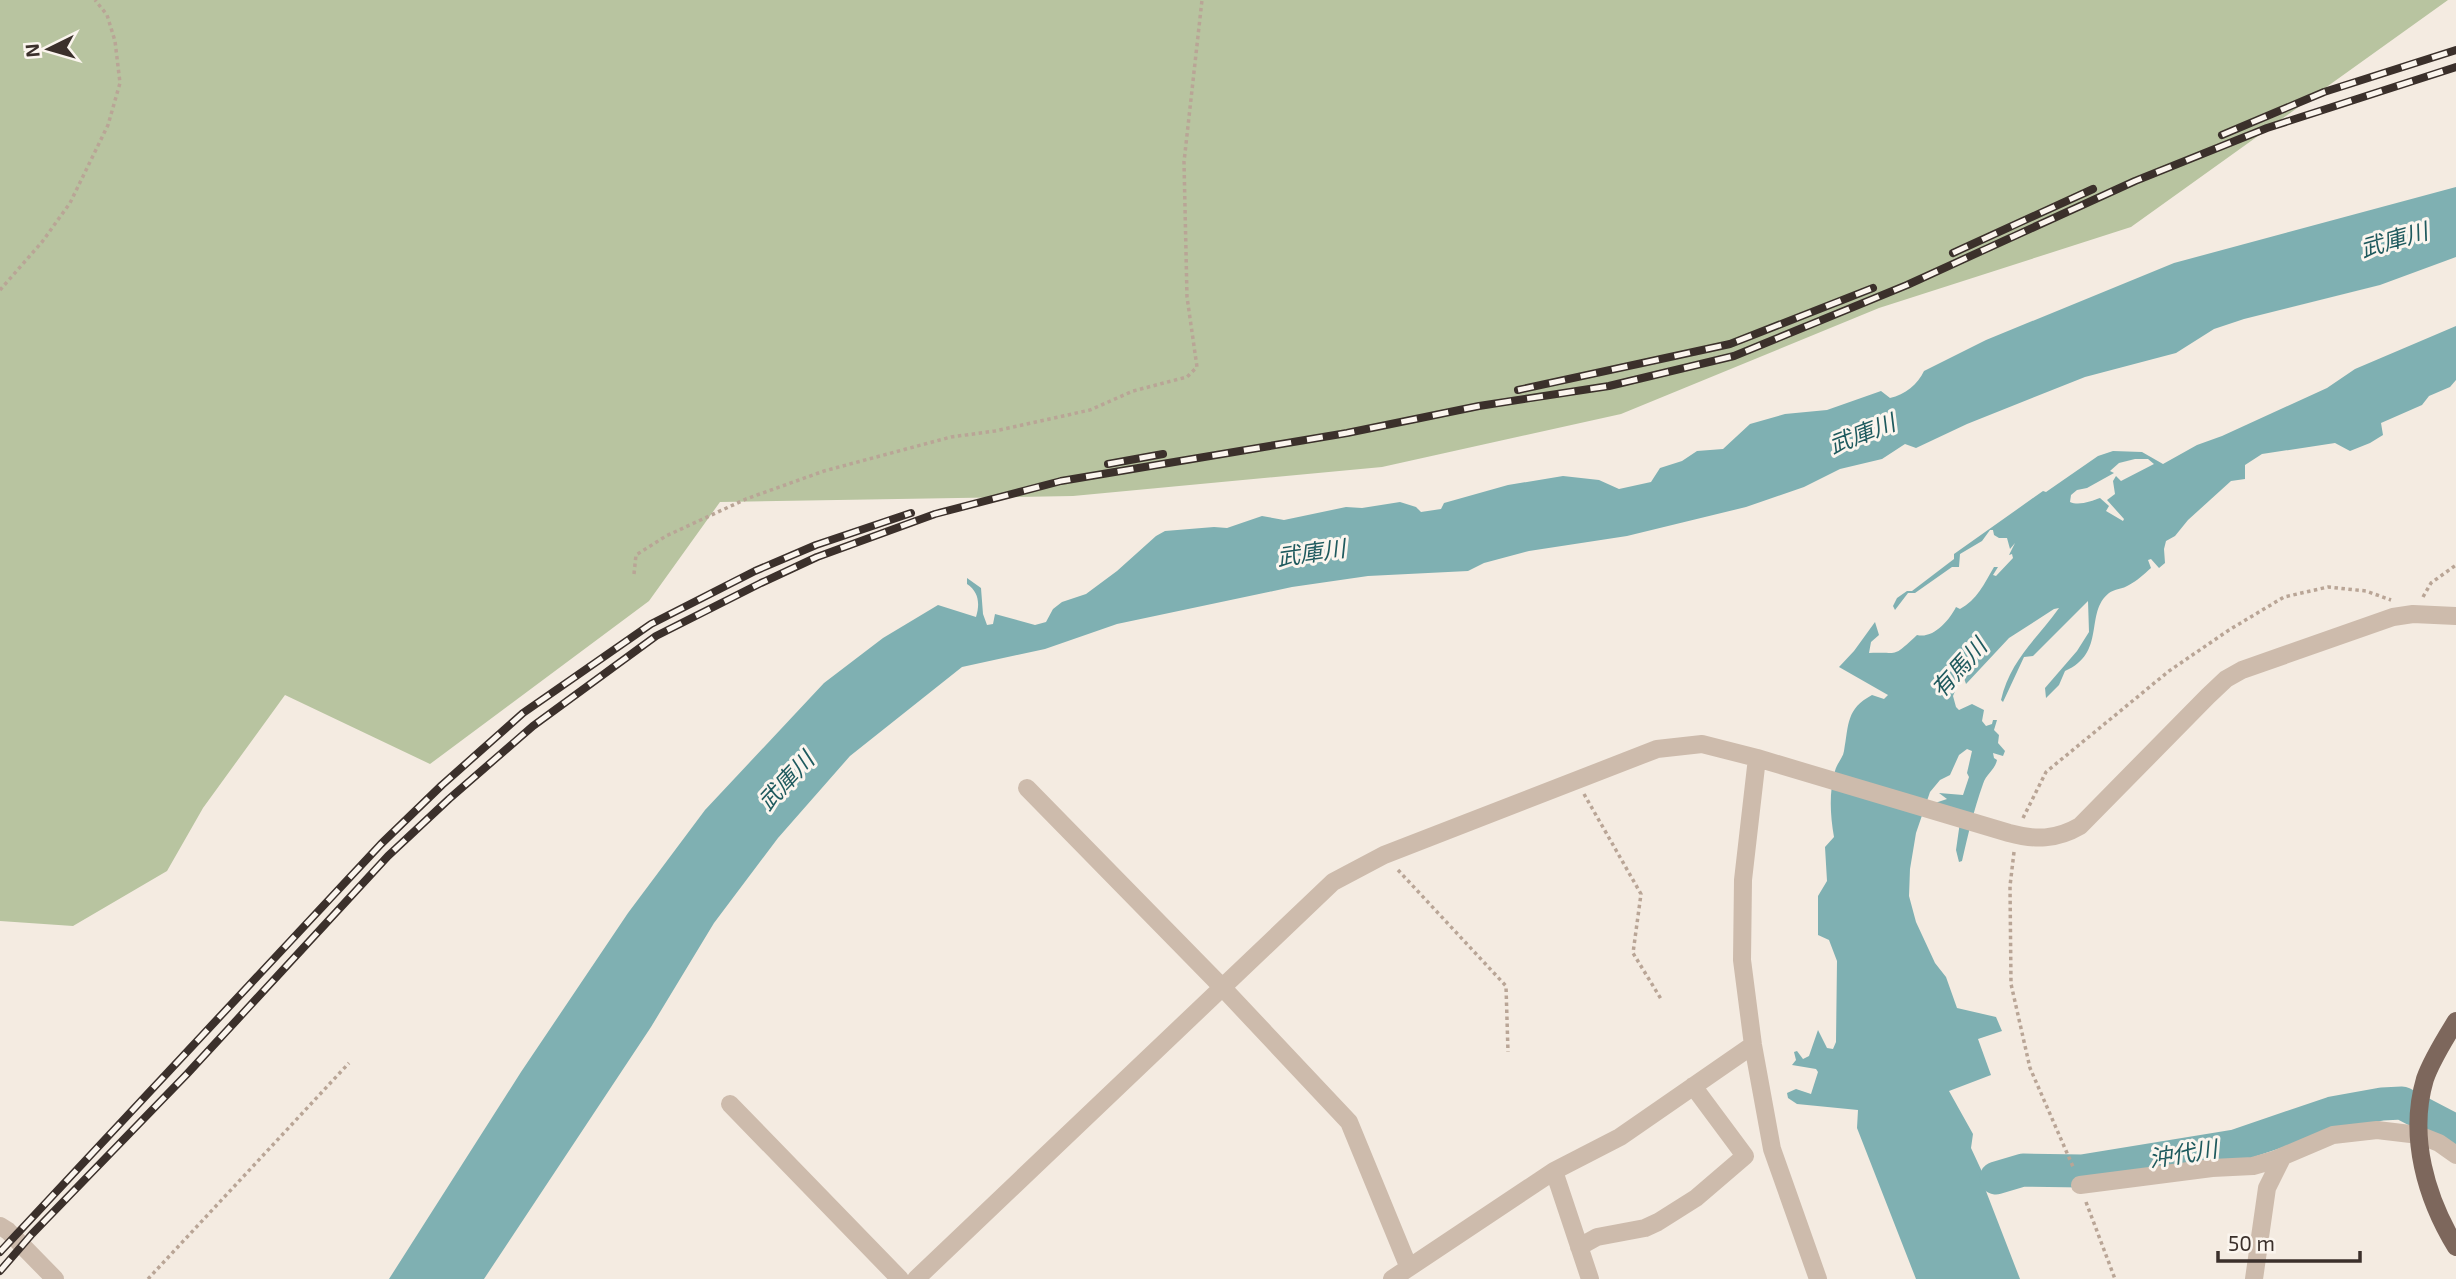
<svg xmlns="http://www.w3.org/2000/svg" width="2456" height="1279" viewBox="0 0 2456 1279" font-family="'Exo 2','Noto Sans JP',sans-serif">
<rect width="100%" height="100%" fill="#f4ebe1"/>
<path fill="#b8c4a0" d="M0 0H2448L2131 227 1879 308 1621 414 1382 467 1073 496 720 502 649 601 430 764 285 695 203 808 167 871 73 926 0 921Z"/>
<path fill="#7fb0b2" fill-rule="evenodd" d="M2456 187V257L2380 285 2244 319 2214 329 2176 353 2085 377 1967 424 1916 448 1905 444 1882 459 1840 469 1804 487 1746 507 1627 536 1529 551 1484 563 1468 571 1368 576 1292 587 1117 624 1045 649 962 667 850 756 778 838 714 923 651 1027 484 1279H389L521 1072 628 913 705 810 824 683 883 638 938 605 976 617C980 604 979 592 967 584V578L981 588 983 614 987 625 993 624 995 614 1035 625 1046 622 1053 609 1062 602 1086 594 1117 571 1156 536 1165 531 1214 527 1227 528 1262 516 1284 520 1346 507 1362 508 1400 502 1416 507 1421 512 1441 509 1444 503 1508 485 1563 476 1599 480 1619 489 1651 482 1660 468 1682 461 1697 451 1723 449 1750 424 1785 414 1827 410 1881 391 1890 398C1905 395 1918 384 1924 371L1986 340 2174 263Z
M2456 326V380L2450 387 2429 396 2422 405 2381 423 2383 435 2370 443 2350 451 2335 443 2262 454 2245 465V479L2231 481 2188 520 2175 536 2166 541 2164 549 2165 563 2159 568 2151 559 2148 560 2151 568C2144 574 2137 581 2129 585 2123 589 2114 589 2109 593 2084 613 2107 653 2065 671L2059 685 2046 698 2045 688 2077 651 2089 632 2088 601 2033 656 2024 657 2003 702 2001 700C2010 660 2037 639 2059 608L2054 609 2009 638 1966 684 1964 678 1960 679 1953 696 1956 707 1959 710 1972 704 1984 710 1982 721 1986 726 1992 724 1993 720H1997L1994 730 1999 735 1998 743 2005 751 2003 756 1993 753 1994 758 1997 760C1995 770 1986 774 1983 784 1974 809 1968 835 1962 861L1959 862 1956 850 1961 815 1935 803 1947 799 1939 793 1963 795 1969 777 1967 773 1972 751 1967 749 1959 755 1950 775 1940 780 1930 792 1916 833 1910 869 1909 896 1916 922 1935 963 1946 977 1957 1008 1996 1017 2002 1031 1978 1039 1991 1075 1949 1091 1973 1134 1971 1148 1984 1176 2005 1175 2009 1171 2028 1165 2032 1167H2040L2041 1172C2027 1171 1996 1177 1984 1186L2020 1279H1916L1857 1128 1858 1110 1797 1104 1788 1098 1787 1093 1796 1089 1811 1094 1818 1072 1816 1069 1792 1065 1796 1060 1794 1052 1797 1051 1803 1059 1809 1056 1818 1030 1827 1048 1833 1049 1836 1042 1837 961 1829 940 1818 935V896L1827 881 1825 847 1834 837C1830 814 1829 792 1835 771 1837 763 1843 758 1844 751 1849 724 1846 709 1872 695L1884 699 1888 695 1839 667 1854 651 1875 622 1879 635 1871 642 1869 653C1901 652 1892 658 1917 635 1933 639 1949 621 1956 607L1960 609C1977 600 1984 584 1994 567H1998L1993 575 1996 576 2013 558 2012 554 2009 555 2015 543 2010 549 2007 538H1999L1994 535 1993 530H1990L1982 541 1960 554 1959 567H1952L1915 593H1908L1895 610 1893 606 1897 598 1907 591H1912L1954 559V554L2043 491 2046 492 2098 456 2113 451 2142 452 2163 464 2197 445 2222 436 2327 388 2355 369ZM2135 459H2148L2154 464 2121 481 2116 476 2113 481 2115 494 2107 500 2124 519 2123 521 2106 511 2109 506 2100 498C2092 501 2079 506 2070 502L2071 495 2077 490 2087 488 2114 473 2110 471 2119 463Z"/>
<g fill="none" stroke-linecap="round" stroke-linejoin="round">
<path stroke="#7fb0b2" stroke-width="33" d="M1996 1178 2023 1170 2082 1171 2235 1146 2332 1113 2382 1104 2402 1103 2456 1131"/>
<path stroke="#b9a596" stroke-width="3.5" stroke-dasharray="3.5 3.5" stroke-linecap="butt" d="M0 290 42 242 70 203 108 125 120 83 115 41 107 15 95 0
M634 574 636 555 666 536 746 499 824 471 951 437 995 431 1090 410 1133 391 1187 377 1197 367 1187 297 1184 162 1202 0
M2423 597 2431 583 2456 565
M1584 794 1641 894 1633 953 1661 999
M2023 818 2046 772 2169 671 2229 630 2284 597 2328 587 2366 591 2391 600
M2014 852 2010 886 2011 984 2030 1068 2074 1169
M1398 870 1506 986 1508 1052
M2086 1202 2115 1279
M148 1279 349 1063"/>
<path stroke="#cdbbac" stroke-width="18" d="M1757 758 1743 880 1742 960 1753 1045 1772 1149 1818 1279
M1027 788 1222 987 1349 1122 1409 1268
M730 1104 900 1279
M1554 1171 1590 1279
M2080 1185 2212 1168 2253 1166 2274 1160 2333 1135 2377 1130 2419 1135 2439 1143 2456 1155
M0 1226 8 1231 55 1279
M1579 1247 1597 1237 1645 1228 1658 1222 1696 1198 1745 1156 1693 1086
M916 1279 1333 882 1384 855 1657 749 1702 744 1757 758 2009 833C2035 840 2056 840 2080 826L2208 696 2226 679 2242 670 2393 617 2413 614 2456 616
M1392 1279 1554 1171 1620 1137 1753 1045
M2254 1279 2267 1188 2283 1156"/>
<path stroke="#7d675c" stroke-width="18" d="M2456 1021C2445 1039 2432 1059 2425 1079 2408 1136 2426 1198 2456 1247"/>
<defs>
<path id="rail" d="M2222 135 2324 92 2456 50
M1953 253 2093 189
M1518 390 1730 344 1873 288
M1108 464 1163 454
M0 1252 381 844 442 785 523 713 651 624 755 571 816 545 911 513
M0 1271 32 1234 187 1074 388 856 449 799 533 726 656 636 761 583 817 557 935 514 1061 481 1347 433 1479 406 1609 386 1734 356 1907 285 2135 181 2267 128 2456 67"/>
</defs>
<use href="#rail" stroke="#3b302b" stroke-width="8"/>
<use href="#rail" stroke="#fbf5ee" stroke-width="5" stroke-dasharray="16" stroke-linecap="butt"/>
</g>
<g text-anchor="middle" stroke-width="6" stroke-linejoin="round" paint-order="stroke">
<g font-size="23" font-style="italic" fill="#1f5a5e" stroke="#fbf5ee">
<text transform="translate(2394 240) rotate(-16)" y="8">武庫川</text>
<text transform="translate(1862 434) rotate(-21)" y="8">武庫川</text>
<text transform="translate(1311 553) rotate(-8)" y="8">武庫川</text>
<text transform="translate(1959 668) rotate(-48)" y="8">有馬川</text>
<text transform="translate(786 781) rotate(-47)" y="8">武庫川</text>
<text transform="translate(2183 1154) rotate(-9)" y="8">沖代川</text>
</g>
</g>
<g transform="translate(49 49) rotate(265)" stroke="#fbf5ee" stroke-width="5" paint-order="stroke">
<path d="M0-5L12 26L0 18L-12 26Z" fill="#3b302b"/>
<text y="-10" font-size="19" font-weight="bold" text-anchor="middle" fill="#3b302b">N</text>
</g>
<path d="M2218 1251v10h142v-10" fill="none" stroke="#3b302b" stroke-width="3.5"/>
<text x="2228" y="1251" font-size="21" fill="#3b302b" stroke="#fbf5ee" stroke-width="5" paint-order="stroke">50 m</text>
</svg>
